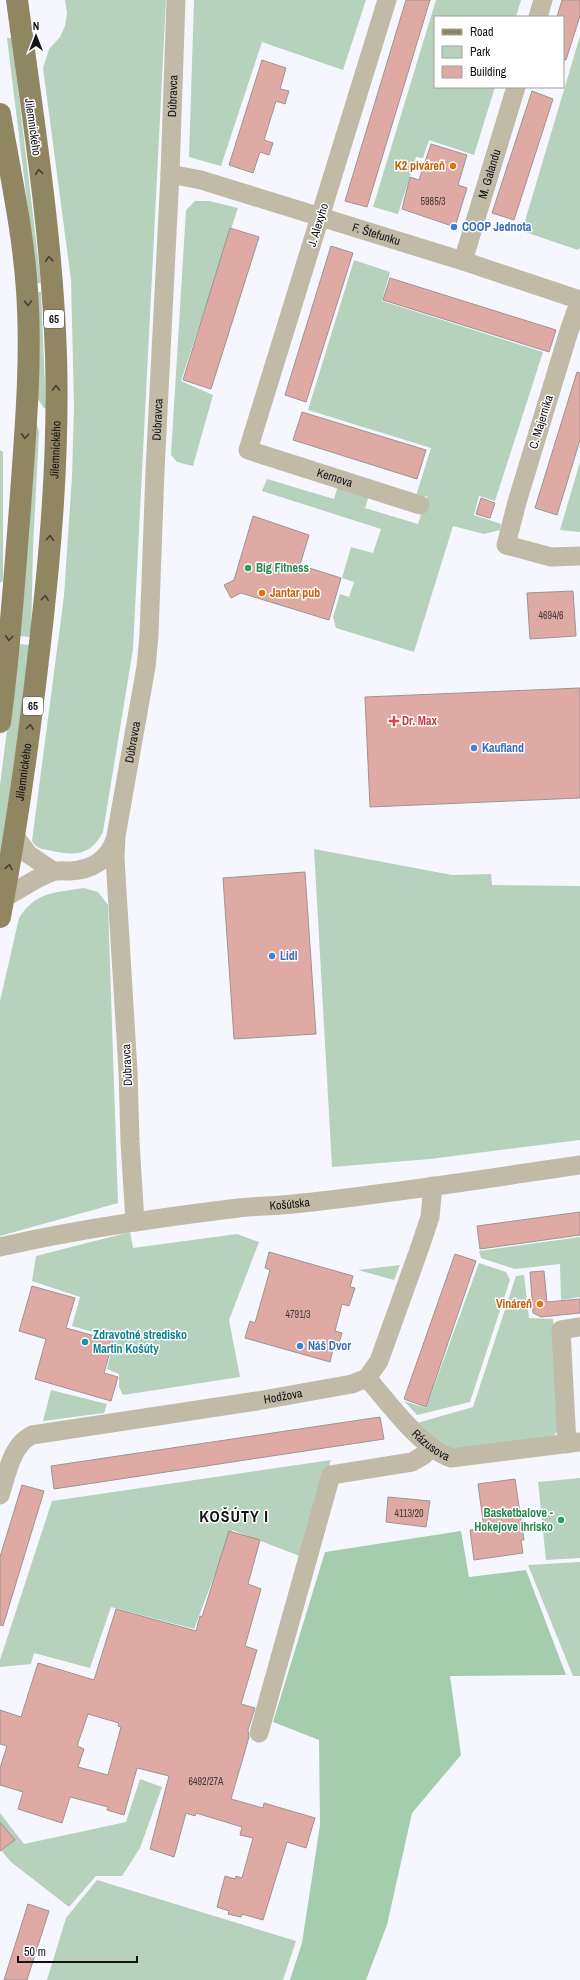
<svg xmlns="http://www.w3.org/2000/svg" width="580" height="1980" viewBox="0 0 580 1980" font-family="'Archivo Narrow',sans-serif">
<rect width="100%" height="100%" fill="#f6f7fe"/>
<path fill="#b6d1bc" d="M65 0H166L133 649 103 832C90 857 73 856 48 850 42 849 35 848 32 841L64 596 72 476 74 406 71 280 43 68 49 49 60 37 65 26 67 13Z
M194 0H366L343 70 262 42 221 166 189 157Z
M436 0H521L516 17H435V87H495L474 155 429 140 423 158 416 157 398 214 373 207Z
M580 36V248L578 250 522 231Z
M7 38H12L41 283H37Z
M195 201H209L238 208 181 381 213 395 193 466 177 462 171 455 186 210Z
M354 260 390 272 382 301 543 352 495 501 479 496 474 515 501 524 500 530 484 534 453 526 414 652 336 628 333 617 340 594 349 597 354 582 342 578 351 547 373 553 381 529 262 491 267 479 334 499 338 486 369 496 365 508 418 524 427 496 415 499 431 448 308 410Z
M38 292H41L46 408H44L37 398Z
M35 419 39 432 33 548 31 637 18 636Z
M0 450 3 452V581L0 583Z
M580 462V532L560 530Z
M18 644 31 645 1 853H0V785Z
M314 849 452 875 491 874 492 885 580 886V1140L430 1159 332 1167Z
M84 888 98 892 108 905 118 1203 0 1236V1001L19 918C36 891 55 893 84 888Z
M130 1232 133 1248 237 1234 259 1242 229 1320 240 1377 123 1395 119 1387V1374L107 1369 114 1338 72 1326 80 1297 32 1281 36 1256Z
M580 1237V1297L561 1300 560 1264 515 1269 481 1258 479 1251Z
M479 1263 506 1272 510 1280 470 1402 417 1415 404 1401 426 1408Z
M400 1265 394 1280 358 1270Z
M524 1275 529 1318 553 1319 562 1423 553 1438 444 1450 417 1423 473 1407 516 1276Z
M51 1390 107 1404 104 1413 43 1421Z
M331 1460 300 1556 232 1530 194 1629 111 1607 90 1668 34 1653 31 1664 0 1667V1660L52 1501Z
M580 1478V1558L546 1560 538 1482Z
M580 1562V1676H573L528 1565Z
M140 1779 162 1787 140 1848 122 1876H96L69 1907 11 1862 0 1849V1813L24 1844 126 1822Z
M97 1880 296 1941 283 1980H47L66 1918Z"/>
<path fill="#a3cdad" d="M461 1531 469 1577 526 1570 566 1675 450 1676 461 1755 412 1813 387 1925 366 1980H290L302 1943 320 1825 319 1740 273 1722 325 1552Z"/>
<path fill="#deaaa3" stroke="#9e9392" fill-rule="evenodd" d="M406 0H430L367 207 345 201Z
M562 0H580V16L566 60H563V17H557Z
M262 60 286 68 280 89 289 91 285 104 276 101 264 140 273 143 269 155 260 152 253 173 229 165Z
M532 91 553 99 514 220 492 213Z
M431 144 467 155 458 185 467 188 455 227 402 209 410 177 419 180Z
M230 228 259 237 211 389 183 380Z
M331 246 353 253 306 402 285 395Z
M390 278 556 330 549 352 383 300Z
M577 372 580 373V440L557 515 535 508Z
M302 412 426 450 417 479 293 440Z
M481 498 495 503 490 518 476 514Z
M253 516 309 535 300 565 341 578 329 620 241 593 231 598 224 585 234 580Z
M573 591 576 636 530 639 527 593Z
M580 688V798L370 807 365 697Z
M305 872 316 1034 234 1039 223 878Z
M580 1212V1235L480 1249 477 1226Z
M269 1252 353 1276 350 1287 355 1288 349 1306 342 1304 335 1331 342 1333 337 1350 333 1349 330 1362 245 1338 250 1321 255 1323 270 1270 265 1268Z
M455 1254 476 1261 426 1407 404 1399Z
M544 1271 547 1302 580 1299V1313L541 1317 533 1313 530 1272Z
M32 1286 75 1298 66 1328 113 1341 104 1373 118 1377 111 1401 35 1379 46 1339 19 1331Z
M380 1417 384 1439 54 1489 51 1466Z
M515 1479 524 1540H521L523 1553 474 1560 470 1530 484 1528 478 1484Z
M22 1485 44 1491 3 1626 0 1625V1557Z
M388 1497 430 1501 426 1527 386 1522Z
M229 1531 260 1540 248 1584 261 1589 245 1646 257 1650 241 1704 255 1708 248 1730 249 1737 231 1799 263 1808 264 1803 315 1818 306 1848 287 1842 263 1920 242 1914 241 1917 228 1914 229 1911 217 1907 225 1876 235 1879 236 1876 242 1878 253 1838 240 1835 242 1827 196 1813 195 1816 186 1813 174 1857 150 1849 169 1776 137 1768 124 1815 107 1810 108 1807 70 1797 62 1823 18 1809 23 1792 0 1785V1768L7 1746 0 1744V1710L21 1717 38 1663 94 1680 116 1609 196 1631 200 1616 202 1617ZM88 1714 119 1723 118 1726 121 1727 108 1775 78 1767 84 1749 77 1746Z
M0 1822 15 1840 0 1851Z
M28 1904 49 1911 27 1980H4Z"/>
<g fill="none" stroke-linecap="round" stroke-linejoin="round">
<g stroke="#c0baa6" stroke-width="19">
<path id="s1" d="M387 0 248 450 420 505"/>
<path d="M538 17 543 0"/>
<path id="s2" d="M170 174 201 180 463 261 580 300"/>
<path id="s3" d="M463 261 516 87"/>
<path d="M580 300 569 331 517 502 506 545 551 557 580 556"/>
<path d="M14 835 28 854 53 871"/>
<path d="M0 892 4 898C19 890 35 878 52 872 57 870 65 871 70 871 92 870 108 860 115 840"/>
<path id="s4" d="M135 1222 130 1142 128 1071 115 858 116 836 146 667 149 635 155 471 170 174 176 0"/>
<path id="s5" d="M0 1247C78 1229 158 1218 238 1208 256 1206 275 1206 293 1204 389 1194 484 1179 580 1165"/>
<path id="s6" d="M367 1378C389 1403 420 1447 451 1458L580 1442"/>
<path d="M567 1444 561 1330 580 1327"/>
<path id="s7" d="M0 1495C7 1475 11 1445 32 1435L257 1401 352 1384 367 1378 379 1361 420 1247 430 1217 433 1186"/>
<path d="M259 1733 331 1475 412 1462 424 1455 431 1447"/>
</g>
<g stroke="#918662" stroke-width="22">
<path d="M0 114C10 172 23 231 27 290 32 363 25 436 20 508 14 580 10 651 0 722"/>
<path id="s8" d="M0 917C16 832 28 746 38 660 50 559 59 457 56 355 52 236 33 118 17 0"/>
</g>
</g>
<defs><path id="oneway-chevron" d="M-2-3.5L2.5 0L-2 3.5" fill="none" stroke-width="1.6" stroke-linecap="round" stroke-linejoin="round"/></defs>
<g stroke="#454134">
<use href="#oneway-chevron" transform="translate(39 172) rotate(-98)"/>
<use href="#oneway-chevron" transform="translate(49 259) rotate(-96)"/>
<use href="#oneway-chevron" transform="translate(28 303) rotate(88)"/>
<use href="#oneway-chevron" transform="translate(56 388) rotate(-91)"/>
<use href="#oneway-chevron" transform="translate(25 436) rotate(93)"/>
<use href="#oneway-chevron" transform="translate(50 538) rotate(-86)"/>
<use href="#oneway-chevron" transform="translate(45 598) rotate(-84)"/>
<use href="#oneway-chevron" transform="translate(9 638) rotate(96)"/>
<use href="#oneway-chevron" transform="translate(30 727) rotate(-82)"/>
<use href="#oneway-chevron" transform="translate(9 867) rotate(-80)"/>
</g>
<g fill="#e8710a" stroke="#fff" stroke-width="1.5">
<circle cx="453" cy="166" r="4"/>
<circle cx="262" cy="593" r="4"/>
<circle cx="540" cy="1304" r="4"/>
</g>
<g fill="#3f7fe0" stroke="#fff" stroke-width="1.5">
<circle cx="454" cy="227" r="4"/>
<circle cx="474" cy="748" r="4"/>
<circle cx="272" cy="956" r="4"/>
<circle cx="300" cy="1346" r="4"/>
</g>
<g fill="#2e9e5b" stroke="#fff" stroke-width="1.5">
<circle cx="248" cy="568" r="4"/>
<circle cx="561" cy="1520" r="4"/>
</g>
<path fill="#e0444e" stroke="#fff" stroke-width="1.5" d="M392 715h4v4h4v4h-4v4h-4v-4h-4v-4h4z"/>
<circle fill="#0f9aa8" stroke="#fff" stroke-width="1.5" cx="85" cy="1342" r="4"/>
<g text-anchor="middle" stroke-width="3" stroke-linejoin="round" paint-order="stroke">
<g font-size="10" fill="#453939">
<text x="433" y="205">5985/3</text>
<text x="551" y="619">4694/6</text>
<text x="298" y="1318">4791/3</text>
<text x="409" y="1517">4113/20</text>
<text x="206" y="1785">6492/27A</text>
</g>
<g fill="#fff" stroke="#595a5c" stroke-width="1">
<rect x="44" y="310" width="20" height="18" rx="3"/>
<rect x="23" y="697" width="20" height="18" rx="3"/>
</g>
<g font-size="11" font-weight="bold" fill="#121316">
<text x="54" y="323">65</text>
<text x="33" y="710">65</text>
</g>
<g font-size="12" fill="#121316" stroke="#fff">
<text dy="4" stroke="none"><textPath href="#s4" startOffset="1130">Dúbravca</textPath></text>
<text transform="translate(33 127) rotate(82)" y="4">Jilemnického</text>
<text dy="4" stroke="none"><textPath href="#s3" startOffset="91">M. Galandu</textPath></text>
<text transform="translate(318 225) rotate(-73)" y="4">J. Alexyho</text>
<text dy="4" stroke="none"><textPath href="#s2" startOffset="215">F. Štefunku</textPath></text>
<text dy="4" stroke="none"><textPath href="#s4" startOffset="806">Dúbravca</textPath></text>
<text transform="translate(541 422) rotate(-73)" y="4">C. Majerníka</text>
<text dy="4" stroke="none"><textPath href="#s8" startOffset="471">Jilemnického</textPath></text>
<text dy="4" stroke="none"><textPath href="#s1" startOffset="562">Kernova</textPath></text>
<text dy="4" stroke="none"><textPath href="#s4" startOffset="482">Dúbravca</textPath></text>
<text dy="4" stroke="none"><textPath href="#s8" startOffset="147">Jilemnického</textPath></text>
<text transform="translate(127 1065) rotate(-93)" y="4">Dúbravca</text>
<text dy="4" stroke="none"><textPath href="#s5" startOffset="293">Košútska</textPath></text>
<text dy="4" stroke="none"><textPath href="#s7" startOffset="324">Hodžova</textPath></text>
<text dy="4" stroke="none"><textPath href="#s6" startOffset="93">Rázusova</textPath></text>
</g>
<g font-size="12" font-weight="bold" fill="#c56008" stroke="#fff" text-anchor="end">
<text x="445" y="170">K2 piváreň</text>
<text x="270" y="597" text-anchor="start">Jantar pub</text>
<text x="532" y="1308">Vináreň</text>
</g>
<g font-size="12" font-weight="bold" fill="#366cbe" stroke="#fff" text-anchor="start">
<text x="462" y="231">COOP Jednota</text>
<text x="482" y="752">Kaufland</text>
<text x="280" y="960">Lidl</text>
<text x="308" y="1350">Náš Dvor</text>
</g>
<g font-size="12" font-weight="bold" fill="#27864d" stroke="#fff" text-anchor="start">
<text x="256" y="572">Big Fitness</text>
<text x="553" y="1517" text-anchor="end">Basketbalove -<tspan x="553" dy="14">Hokejove ihrisko</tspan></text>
</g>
<g font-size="12" font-weight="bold" fill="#be3a42" stroke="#fff" text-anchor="start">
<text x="402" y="725">Dr. Max</text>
</g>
<g font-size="12" font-weight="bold" fill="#0d838f" stroke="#fff" text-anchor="start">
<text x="93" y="1339">Zdravotné stredisko<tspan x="93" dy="14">Martin Košúty</tspan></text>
</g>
<g font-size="16" font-weight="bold" letter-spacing="1" fill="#121316" stroke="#fff">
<text x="234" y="1522">KOŠÚTY I</text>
</g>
</g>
<rect x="434" y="16" width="130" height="72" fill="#ffffff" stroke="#a0a1a2"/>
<rect x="442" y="29" width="20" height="6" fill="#918662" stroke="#a0a1a2"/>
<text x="470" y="36" font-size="12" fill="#121316">Road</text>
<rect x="442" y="46" width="20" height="12" fill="#b6d1bc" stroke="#a0a1a2"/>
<text x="470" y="56" font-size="12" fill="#121316">Park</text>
<rect x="442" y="66" width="20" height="12" fill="#deaaa3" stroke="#a0a1a2"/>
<text x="470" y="76" font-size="12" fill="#121316">Building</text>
<g transform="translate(36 36)" stroke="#ffffff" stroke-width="3" paint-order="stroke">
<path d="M0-3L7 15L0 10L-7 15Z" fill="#121316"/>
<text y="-6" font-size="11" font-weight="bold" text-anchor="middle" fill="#121316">N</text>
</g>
<path d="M18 1956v6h119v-6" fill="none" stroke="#121316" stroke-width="2"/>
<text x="24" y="1956" font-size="12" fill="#121316" stroke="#ffffff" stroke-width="3" paint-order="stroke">50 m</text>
</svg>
